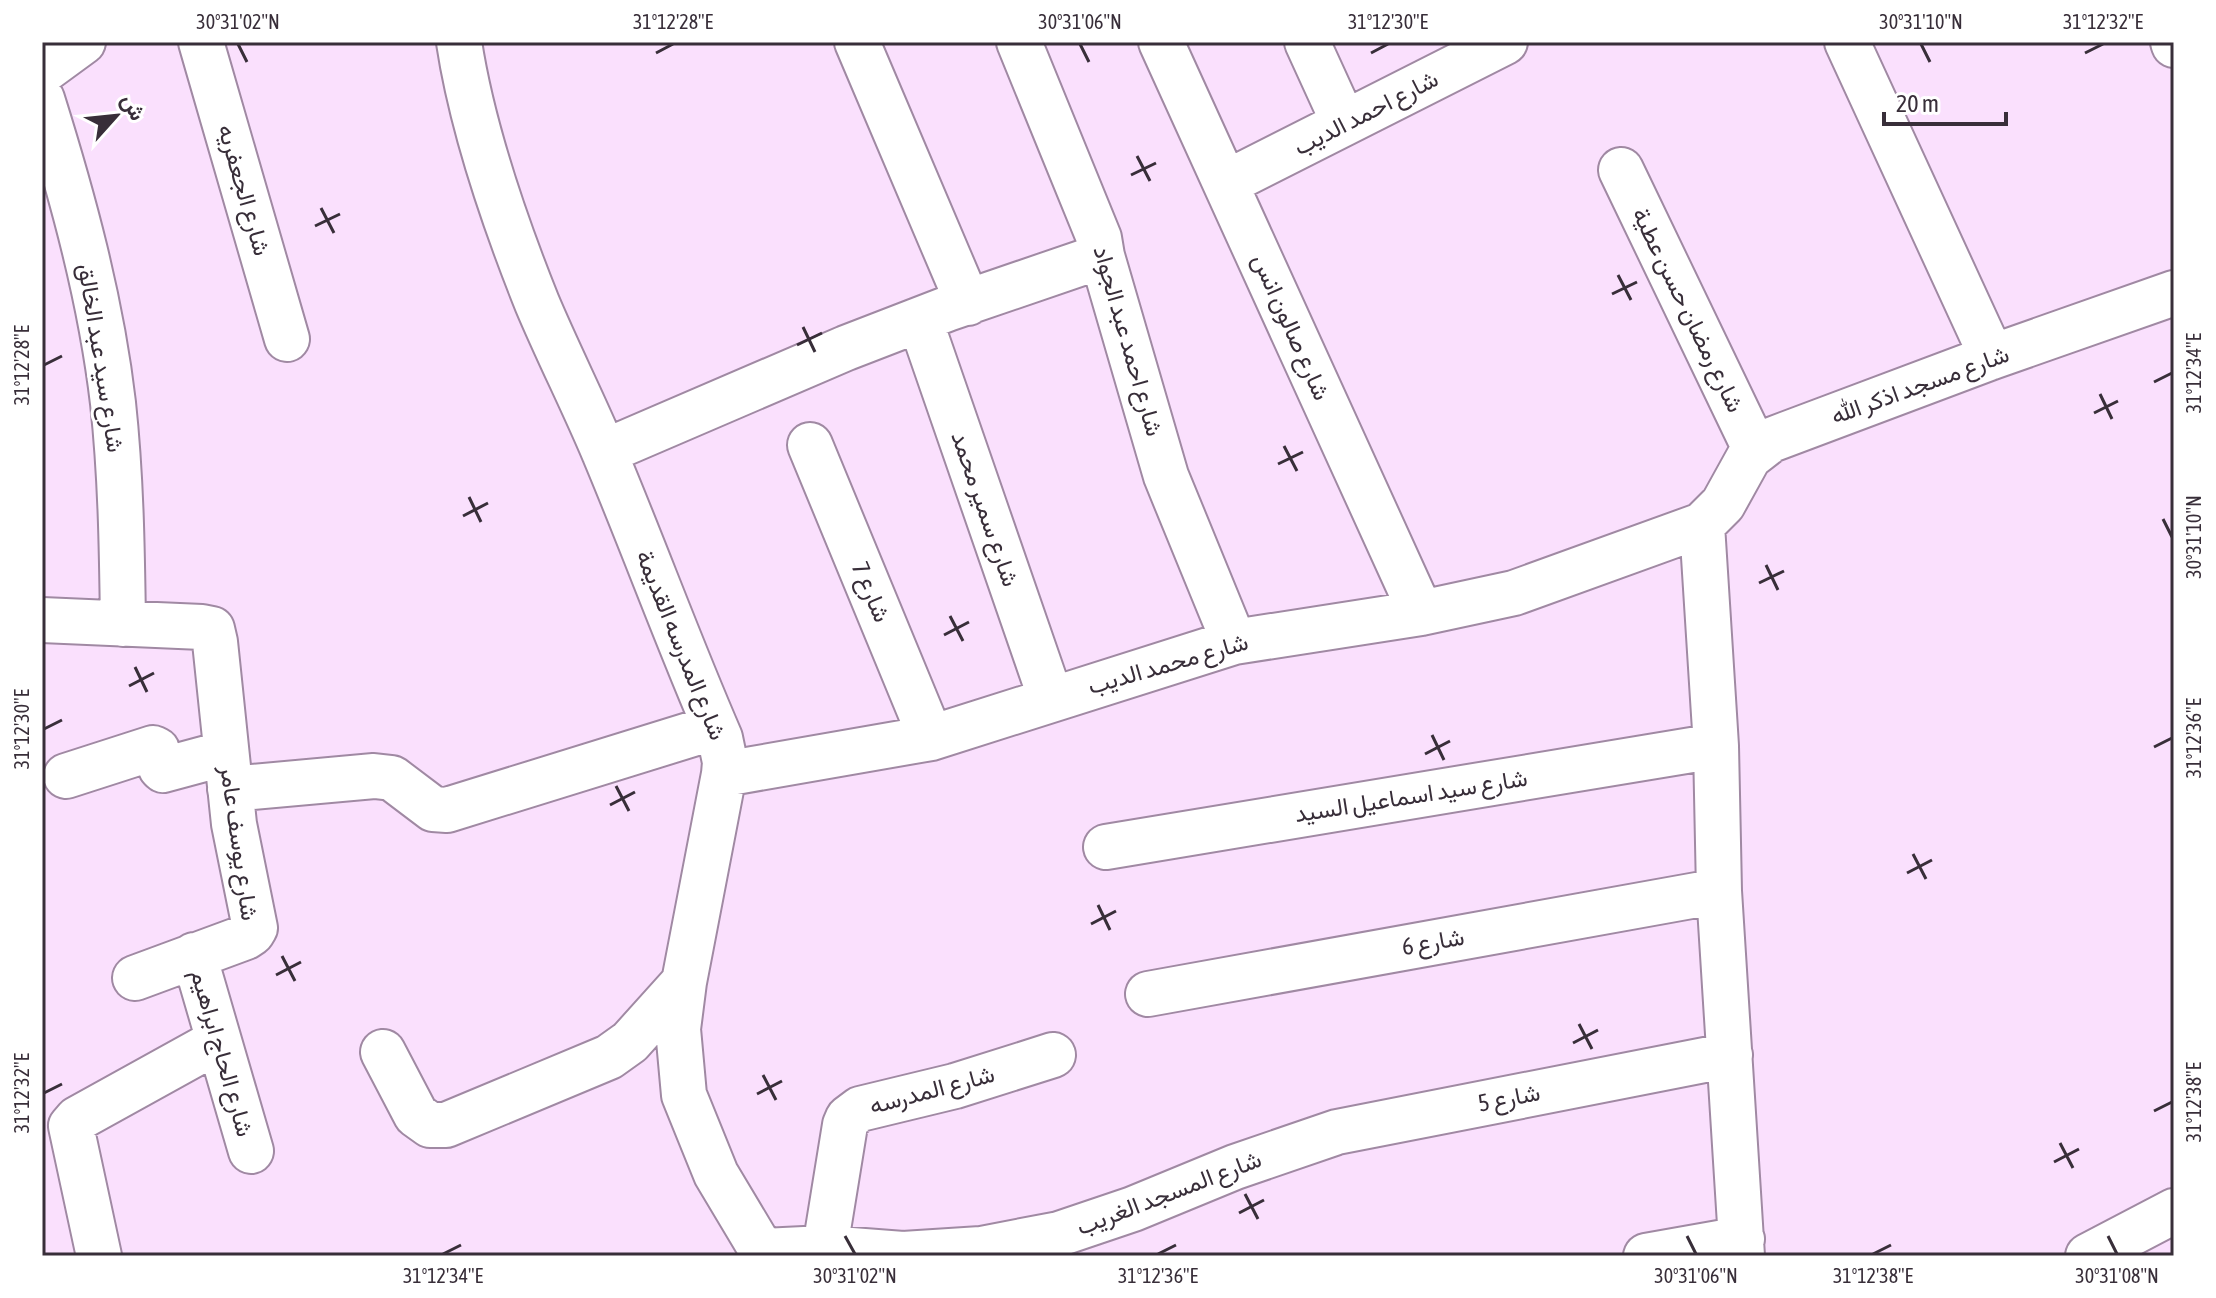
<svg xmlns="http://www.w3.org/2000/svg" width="2216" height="1298" viewBox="0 0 2216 1298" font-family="'Asap Condensed',Vazirmatn,sans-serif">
<rect width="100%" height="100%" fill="#fae0fd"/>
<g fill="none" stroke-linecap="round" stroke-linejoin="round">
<defs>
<path id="minor" d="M201 42 287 339
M459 42C472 127 505 223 537 303 558 353 583 402 604 452 644 547 679 644 720 738L725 762 724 774 684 982 678 1029 684 1095 716 1174 765 1256
M857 42 968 303
M1019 42 1099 238 1102 256 1166 476 1234 642
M1161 42 1421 613
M1307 42 1344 123
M1847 42 1992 357
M2173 42 2174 45
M42 72 83 42
M42 99C73 198 101 300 113 403 121 477 122 550 123 624
M1621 170 1756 451
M1226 183 1505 42
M920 320 1051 699
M810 445 931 738
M604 452 846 348 947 309 1102 256
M1702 525 1716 746 1719 891 1742 1256
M42 620 202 627 212 629 215 642 234 824 255 928 252 933 246 937 135 978
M724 774 931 738 1234 642 1421 613 1514 593 1702 525 1723 504 1749 457 1771 440 1992 357 2174 293
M66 776 153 748 157 750 161 768 163 770 226 753
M230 789 374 776 392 778 433 809 447 810 715 727
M1106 847 1716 746
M194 955 251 1151
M1148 994 1719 891
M383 1052 416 1115 430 1125H446L609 1057 630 1042 684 982
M825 1248 845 1125 848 1118 860 1109 955 1086 1053 1055
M762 1251 825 1248 903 1254 981 1249 1059 1234 1133 1209 1235 1167 1337 1132 1730 1055
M99 1256 71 1126 77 1119 218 1041
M1646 1256 1742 1239
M2088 1256 2174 1211"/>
</defs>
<use href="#minor" stroke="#a089a3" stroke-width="48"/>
<use href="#minor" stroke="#fff" stroke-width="44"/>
</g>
<path fill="none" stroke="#382e39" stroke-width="3" d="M238 44 247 62M1080 44 1089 62M1921 44 1930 62M656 53 673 44M1371 53 1388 44M2085 53 2103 44M1137 156 1150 181M1131 175 1156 163M321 208 334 233M315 226 340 214M1618 275 1631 300M1612 294 1637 282M803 327 815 352M797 345 822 333M44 365 62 356M2154 382 2172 373M2100 394 2112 419M2094 413 2118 401M1284 446 1297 471M1278 464 1303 452M469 497 481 522M463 516 488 503M2163 519 2172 537M1766 565 1778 590M1759 583 1784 571M950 616 963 641M944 635 969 622M135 667 147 692M129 686 154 673M44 729 62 720M1432 735 1444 760M2154 747 2172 738M1425 754 1450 741M616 786 629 811M610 805 635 792M1913 854 1926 879M1907 873 1932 860M1098 905 1110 930M1091 924 1116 911M282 956 295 981M276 975 301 962M1579 1024 1592 1049M1573 1043 1598 1030M763 1075 776 1100M44 1093 62 1084M757 1094 782 1081M2154 1111 2172 1102M2060 1143 2073 1168M2054 1162 2079 1149M1245 1194 1258 1219M1239 1213 1264 1200M845 1236 855 1254M1687 1236 1696 1254M2108 1236 2117 1254M443 1254 461 1245M1158 1254 1176 1245M1873 1254 1891 1245"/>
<g text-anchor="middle" stroke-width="6" stroke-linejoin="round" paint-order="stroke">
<g font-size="24" fill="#382e39" stroke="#fff">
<text transform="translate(1366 113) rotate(-27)" y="8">شارع احمد الديب</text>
<text transform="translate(244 190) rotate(74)" y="8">شارع الجعفريه</text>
<text transform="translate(1688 310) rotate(64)" y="8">شارع رمضان حسن عطية</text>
<text transform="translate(1291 327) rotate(66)" y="8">شارع صالون انس</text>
<text transform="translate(1128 341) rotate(74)" y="8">شارع احمد عبد الجواد</text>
<text transform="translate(101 358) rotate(81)" y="8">شارع سيد عبد الخالق</text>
<text transform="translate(1920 385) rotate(-20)" y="8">شارع مسجد اذكر الله</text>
<text transform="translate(985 509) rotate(71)" y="8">شارع سمير محمد</text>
<text transform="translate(871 592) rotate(67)" y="8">شارع 7</text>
<text transform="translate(681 645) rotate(68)" y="8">شارع المدرسه القديمة</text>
<text transform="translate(1168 664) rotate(-16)" y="8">شارع محمد الديب</text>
<text transform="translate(1411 796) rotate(-9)" y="8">شارع سيد اسماعيل السيد</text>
<text transform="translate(239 843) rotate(82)" y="8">شارع يوسف عامر</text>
<text transform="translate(1433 942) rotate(-10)" y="8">شارع 6</text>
<text transform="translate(222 1053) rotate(74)" y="8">شارع الحاج ابراهيم</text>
<text transform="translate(932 1090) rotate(-15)" y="8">شارع المدرسه</text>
<text transform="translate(1509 1098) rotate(-11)" y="8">شارع 5</text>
<text transform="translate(1169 1193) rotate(-21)" y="8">شارع المسجد الغريب</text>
</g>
</g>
<rect width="2216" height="1298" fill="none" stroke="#ffffff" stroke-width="88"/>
<g transform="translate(116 116) rotate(63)" stroke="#ffffff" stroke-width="6" paint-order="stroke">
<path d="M0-6L14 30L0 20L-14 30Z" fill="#382e39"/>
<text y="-12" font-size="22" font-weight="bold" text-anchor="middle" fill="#382e39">ش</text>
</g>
<path d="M1884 112v12h122v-12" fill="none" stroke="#382e39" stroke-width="4"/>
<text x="1896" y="112" font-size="24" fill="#382e39" stroke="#ffffff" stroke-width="6" paint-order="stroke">20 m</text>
<rect x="44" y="44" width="2128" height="1210" fill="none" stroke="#382e39" stroke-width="3"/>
<g font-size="20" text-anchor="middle" fill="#382e39">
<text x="238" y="29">30°31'02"N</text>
<text x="673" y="29">31°12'28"E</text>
<text x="1080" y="29">30°31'06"N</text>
<text x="1388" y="29">31°12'30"E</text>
<text x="1921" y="29">30°31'10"N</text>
<text x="2103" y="29">31°12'32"E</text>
<text transform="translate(22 365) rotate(-90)" y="7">31°12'28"E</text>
<text transform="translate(2194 373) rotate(-90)" y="7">31°12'34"E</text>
<text transform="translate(2194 537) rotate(-90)" y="7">30°31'10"N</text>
<text transform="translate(22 729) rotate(-90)" y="7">31°12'30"E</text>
<text transform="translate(2194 738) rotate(-90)" y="7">31°12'36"E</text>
<text transform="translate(22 1093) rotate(-90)" y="7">31°12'32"E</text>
<text transform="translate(2194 1102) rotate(-90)" y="7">31°12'38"E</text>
<text x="443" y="1283">31°12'34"E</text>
<text x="855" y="1283">30°31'02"N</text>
<text x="1158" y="1283">31°12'36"E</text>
<text x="1696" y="1283">30°31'06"N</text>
<text x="1873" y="1283">31°12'38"E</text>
<text x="2117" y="1283">30°31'08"N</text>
</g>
</svg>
